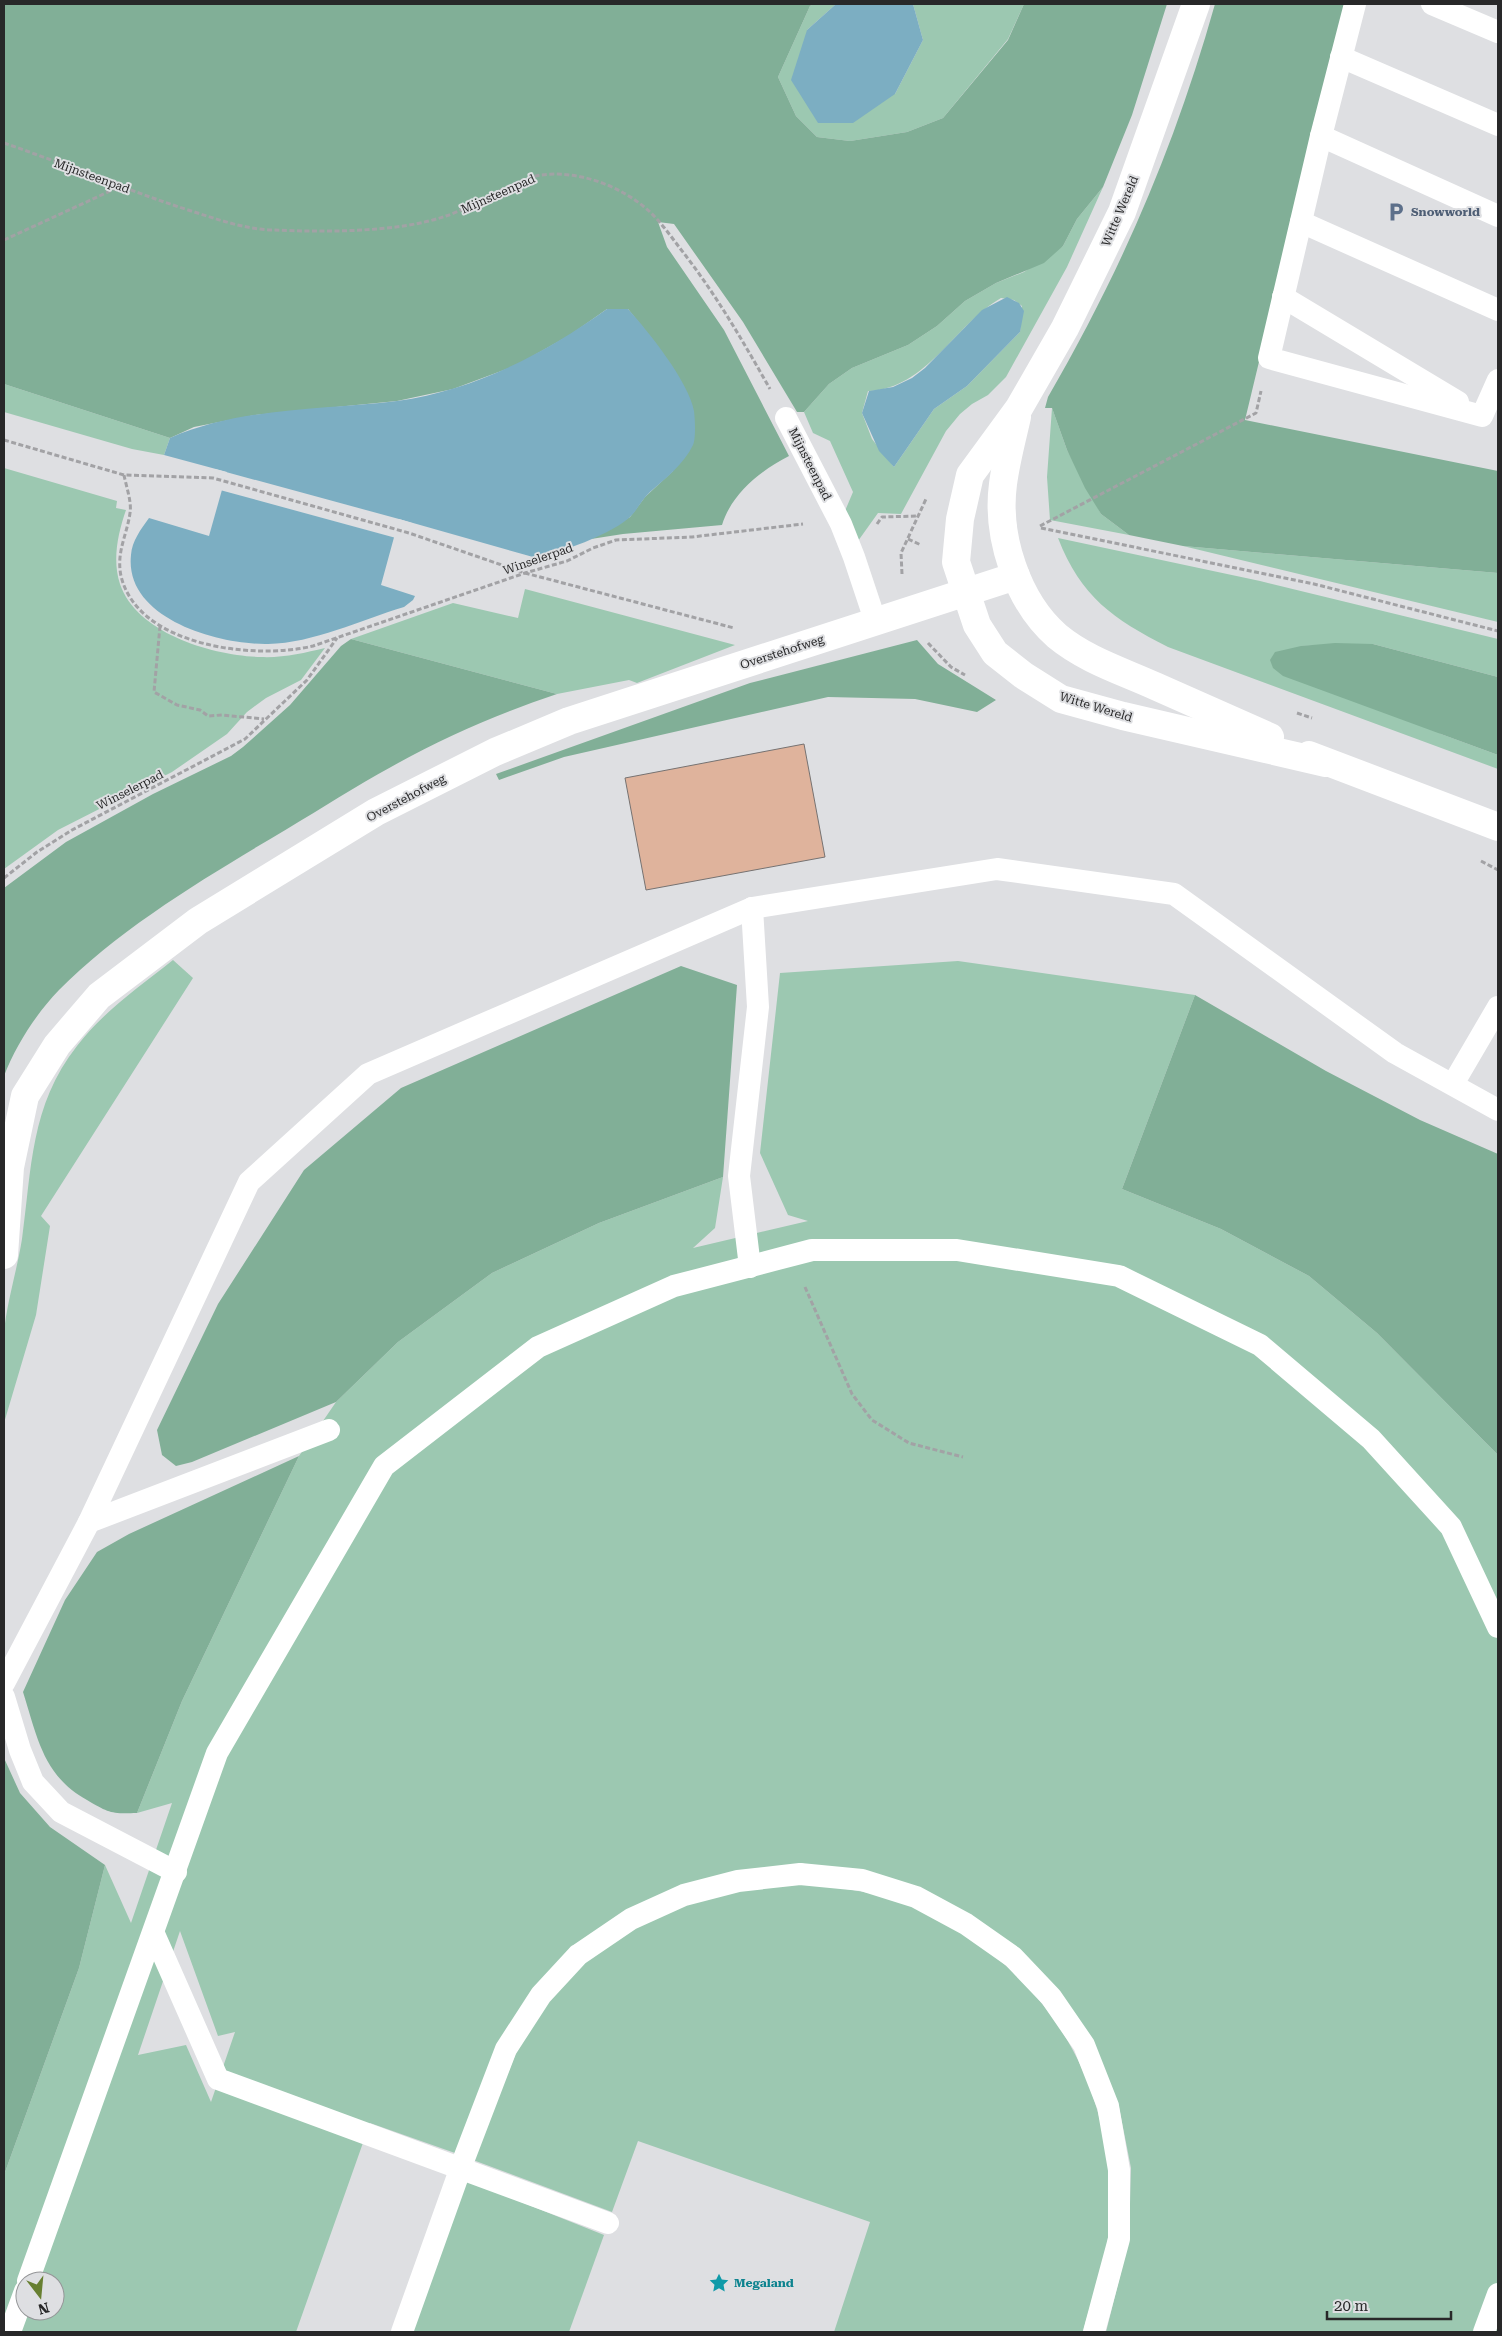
<svg xmlns="http://www.w3.org/2000/svg" width="1502" height="2336" font-family="'Roboto Serif',serif">
	<style>
		.green { fill: #9cc8b1; fill-rule: evenodd }
		.forest { fill: #81af97 }
		.water { fill: #7caec2 }
		.pier { fill: #dedfe2 }
		.building { fill: #dfb39c; stroke: #767271 }
		.lines { fill: none; stroke-linecap: round; stroke-linejoin: round }
		.path { stroke: #a2a2a5; stroke-width: 3; stroke-dasharray: 5 2.5; stroke-linecap: butt }
		.service { stroke: #fff; stroke-width: 22 }
		.minor { stroke: #fff; stroke-width: 28 }
		.labels { text-anchor: middle; dominant-baseline: central; stroke-width: 4; stroke-linejoin: round; paint-order: stroke }
		.street-label { font-size: 12px; fill: #282829; stroke: #dedfe2 }
		.service-label { font-size: 12px; font-weight: bold; fill: #4e5e75; stroke: #dedfe2; text-anchor: start }
		.culture-label { font-size: 12px; font-weight: bold; fill: #0d838f; stroke: #dedfe2; text-anchor: start }
	</style>
	<rect width="100%" height="100%" fill="#dedfe2"/>
	<g class="green">
		<path d="M813,4H836L807,30L895,94L923,40L913,4H1024L1008,39L943,118L907,132L850,141L817,137L796,116L778,77L810,6Z"/>
		<path d="M1103,187L1067,267L1006,377L988,395L972,404L960,414L946,431L901,514L878,513L858,541L845,511L853,492L830,441L813,433L804,412L829,384L852,368L908,345L937,326L965,301L996,283L1024,272L1063,246L1077,219ZM1001,298L1014,300L1022,306L1020,332L967,386L934,409L894,467L872,439L862,413L868,391C927,389 954,325 1001,298Z"/>
		<path d="M4,384L170,438L164,455L132,449L4,412Z"/>
		<path d="M1052,408L1067,450L1101,514L1129,535L1050,520L1047,477Z"/>
		<path d="M4,468L117,501L116,508L126,510C118,533 112,560 120,584C137,634 214,656 261,657C283,658 304,653 325,648L301,680L266,698L247,712L227,734L172,772L58,830L4,869Z"/>
		<path d="M1058,538L1260,581L1498,639V677L1373,644L1301,646L1441,734L1498,755V769L1168,647C1113,619 1081,597 1058,538Z"/>
		<path d="M1183,546L1498,573V622Z"/>
		<path d="M525,589L735,645L637,683L629,680L557,694L351,639L453,603L518,618Z"/>
		<path d="M173,960L193,978L41,1216L50,1226L36,1315L4,1423C4,1394 0,1362 4,1332C7,1302 17,1270 22,1239C32,1168 30,1106 77,1046C104,1011 139,987 173,960Z"/>
		<path d="M958,961L1195,995L1122,1189L1221,1229L1309,1276L1377,1333L1498,1455V2332H1106L1129,2240L1131,2168L1118,2102L1020,1950L802,1863L571,1946L455,2153L370,2123L296,2332H4V2175L79,1968L105,1865L131,1923L172,1803L137,1813L182,1701L299,1456L336,1402L398,1342L492,1273L599,1223L723,1177L715,1228L693,1248L808,1221L788,1215L760,1153L780,973ZM180,1931L218,2036L235,2032L211,2102L186,2045L138,2055ZM25,2281H55V2311H25Z"/>
		<path d="M802,1884C839,1888 878,1891 913,1907C1047,1965 1123,2090 1108,2237C1105,2265 1090,2304 1083,2332H834L870,2222L638,2141L612,2212L473,2160L516,2053L547,2003L583,1961L635,1928L687,1903L739,1890Z"/>
		<path d="M466,2180L604,2235L569,2332H411Z"/>
	</g>
	<g class="forest">
		<path d="M4,4H813L810,6L778,77L796,116L817,137L850,141L907,132L943,118L1008,40L1024,4H1167L1132,115L1103,187L1077,219L1063,246L1044,263L996,283L965,301L937,326L908,345L852,368L829,384L804,412H797L743,322L674,224L658,222L667,247L724,330L789,456C760,471 732,493 722,525L623,534L591,539L630,517L645,497L673,471L656,344L628,309H607L570,335L515,366L453,389L397,401L255,415L194,427L170,438L4,384Z"/>
		<path d="M1215,4H1345L1245,420L1498,471V573L1183,546L1129,535L1101,514L1085,488L1067,450L1052,408H1045L1048,397C1122,269 1175,146 1215,4Z"/>
		<path d="M351,639L557,694C500,713 444,737 391,767C356,786 322,808 287,829C211,874 121,927 59,990C36,1014 16,1045 4,1076V888L66,842L153,794L231,756L243,747L290,705L341,646Z"/>
		<path d="M917,640L938,664L996,700L977,712L915,699L828,697L564,757L499,780L496,774L750,683Z"/>
		<path d="M1335,643L1373,644L1498,677V755L1283,676L1273,668L1270,660L1275,652L1301,646Z"/>
		<path d="M681,966L737,985L723,1177L599,1223L492,1273L398,1342L336,1402L192,1462L176,1466L162,1455L157,1430L218,1304L304,1170L401,1088Z"/>
		<path d="M1195,995L1326,1071L1420,1120L1498,1154V1455L1377,1333L1309,1276L1221,1229L1122,1189Z"/>
		<path d="M299,1456L182,1701L137,1813C111,1814 109,1813 87,1800C43,1776 37,1736 23,1692L65,1600L97,1552L129,1534Z"/>
		<path d="M4,1758L20,1793L50,1827L105,1865L79,1968L4,2175Z"/>
	</g>
	<g class="water">
		<path d="M836,4H913L923,40L895,94L853,123H818L791,80L807,30Z"/>
		<path d="M1007,297L1019,303L1024,311L1020,332L967,386L934,409L894,467L879,451L862,413L869,391L893,387L912,378L925,368L982,310Z"/>
		<path d="M607,309H628C648,331 689,382 694,411C695,419 696,438 693,445C684,464 665,479 650,492C642,499 638,509 631,516C616,532 555,556 533,557L399,519L381,585L415,596L413,600L404,607C360,620 314,643 268,644C219,645 124,619 131,555C132,541 141,529 149,518L209,536L227,472L164,455L170,438C241,407 322,410 397,401C475,390 544,354 607,309Z"/>
	</g>
	<path class="pier" d="M215,469L399,519L412,523L411,526L400,522L396,538L220,490L224,474L214,472Z"/>
	<path class="building" d="M804,744L825,857L646,890L625,778Z"/>
	<g class="lines">
		<g class="path">
			<path d="M4,143C65,164 124,189 185,209C214,218 242,229 272,230C324,232 397,233 446,216C474,207 514,179 541,175C579,170 621,186 649,211C663,224 674,241 686,256C718,298 744,343 770,389"/>
			<path d="M4,240L121,186"/>
			<path d="M4,440L124,475L213,478L409,533L525,573L734,628"/>
			<path d="M124,475C126,486 132,502 130,513C127,535 116,552 121,576C138,647 255,660 313,646L525,573L567,561L593,548L616,540L692,537L803,524"/>
			<path d="M877,524L882,517L917,516"/>
			<path d="M1040,526L1256,413L1261,391"/>
			<path d="M1041,528L1314,584L1498,631"/>
			<path d="M908,539L921,545"/>
			<path d="M902,574L901,553L926,499"/>
			<path d="M160,626L154,692L177,705L200,710L208,716L222,715L264,719"/>
			<path d="M928,643L951,667L965,675"/>
			<path d="M1297,713L1312,718"/>
			<path d="M1481,861L1498,870"/>
			<path d="M4,878L37,852L72,830L245,739L307,680L337,638"/>
			<path d="M805,1287L852,1394L872,1420L909,1443L963,1457"/>
		</g>
		<g class="service">
			<path d="M1355,4L1321,136L1269,358L1482,416L1498,380"/>
			<path d="M1432,4L1498,32"/>
			<path d="M1341,57L1498,125"/>
			<path d="M1321,136L1498,216"/>
			<path d="M1301,222L1498,310"/>
			<path d="M1283,297L1458,402"/>
			<path d="M786,418L841,524L854,557L875,620"/>
			<path d="M1453,1084L1498,1007"/>
			<path d="M750,1267L739,1176L758,1007L752,908"/>
			<path d="M89,1522L329,1430"/>
			<path d="M4,1683L89,1522L249,1182L368,1074L752,908L997,869L1174,894L1395,1053L1498,1110"/>
			<path d="M4,1697L20,1750L33,1782L61,1812L176,1872"/>
			<path d="M154,1934L218,2079L608,2223"/>
			<path d="M28,2281L217,1753L384,1466L538,1347L674,1286L812,1250H957L1119,1276L1260,1345L1371,1439L1451,1527L1498,1627"/>
			<path d="M10,2332L25,2291"/>
			<path d="M402,2332L465,2156L506,2049L541,1995L578,1955L631,1919L684,1895L738,1881L800,1874L862,1880L916,1897L966,1924L1013,1957L1051,1997L1084,2045L1108,2106L1119,2170V2239L1094,2332"/>
			<path d="M1484,2332L1498,2294"/>
		</g>
		<g class="minor">
			<path d="M1196,4L1122,212L1065,328L1019,408L970,475L960,519L956,562L977,625L995,653L1023,675L1061,699L1123,716L1326,763"/>
			<path d="M1017,417C1012,439 1006,461 1003,484C996,536 1017,601 1057,636C1086,660 1122,671 1155,686C1194,703 1232,720 1270,737"/>
			<path d="M1309,755L1498,827"/>
			<path d="M4,1255L10,1167L25,1096L57,1045L99,996L198,921L376,812L495,752L569,721L1016,576"/>
		</g>
	</g>
	<defs>
		<symbol id="parking-bare" viewBox="-9 -9 18 18"><path d="M-3.5-5.5H1a3.5 3.5 0 0 1 0 7H-1V5.5H-3.5ZM-1-3.4V-.6H.8a1.4 1.4 0 0 0 0-2.8Z" fill="#5c6f8a" stroke="#dedfe2" stroke-width="2.5" paint-order="stroke"/></symbol>
		<symbol id="sight-bare" viewBox="-9 -9 18 18"><path d="M0-6L1.8-2.2L6-1.7L2.9 1.2L3.7 5.4L0 3.3L-3.7 5.4L-2.9 1.2L-6-1.7L-1.8-2.2Z" fill="#0f9aa8" stroke="#dedfe2" stroke-width="2.5" paint-order="stroke"/></symbol>
	</defs>
	<g fill-rule="evenodd">
		<use href="#parking-bare" x="1382" y="198" width="28" height="28"/>
		<use href="#sight-bare" x="705" y="2269" width="28" height="28"/>
	</g>
	<g class="labels">
		<g class="street-label">
			<text transform="translate(92 176) rotate(20)">Mijnsteenpad</text>
			<text transform="translate(498 194) rotate(-24)">Mijnsteenpad</text>
			<text transform="translate(1120 211) rotate(-67)">Witte Wereld</text>
			<text transform="translate(810 464) rotate(63)">Mijnsteenpad</text>
			<text transform="translate(538 559) rotate(-19)">Winselerpad</text>
			<text transform="translate(782 652) rotate(-18)">Overstehofweg</text>
			<text transform="translate(1096 707) rotate(17)">Witte Wereld</text>
			<text transform="translate(130 790) rotate(-27)">Winselerpad</text>
			<text transform="translate(406 798) rotate(-28)">Overstehofweg</text>
		</g>
		<g class="service-label">
			<text x="1411" y="212">Snowworld</text>
		</g>
		<g class="culture-label">
			<text x="734" y="2283">Megaland</text>
		</g>
	</g>
	<rect width="1502" height="2336" fill="none" stroke="#282829" stroke-width="10"/>
	<g transform="translate(40 2296) rotate(164)"><circle r="24" fill="#dedfe2" stroke="#959698"/>
	<path d="M0-4L9 19L0 12L-9 19Z" fill="#677f31"/>
	<text y="-8" font-size="14" font-weight="bold" text-anchor="middle" fill="#282829">N</text>
	</g>
	<path d="M1327 2311v8h124v-8" fill="none" stroke="#282829" stroke-width="2.5"/>
	<text x="1334" y="2311" font-size="15" fill="#282829" stroke="#dedfe2" stroke-width="4" paint-order="stroke">20 m</text>
</svg>
